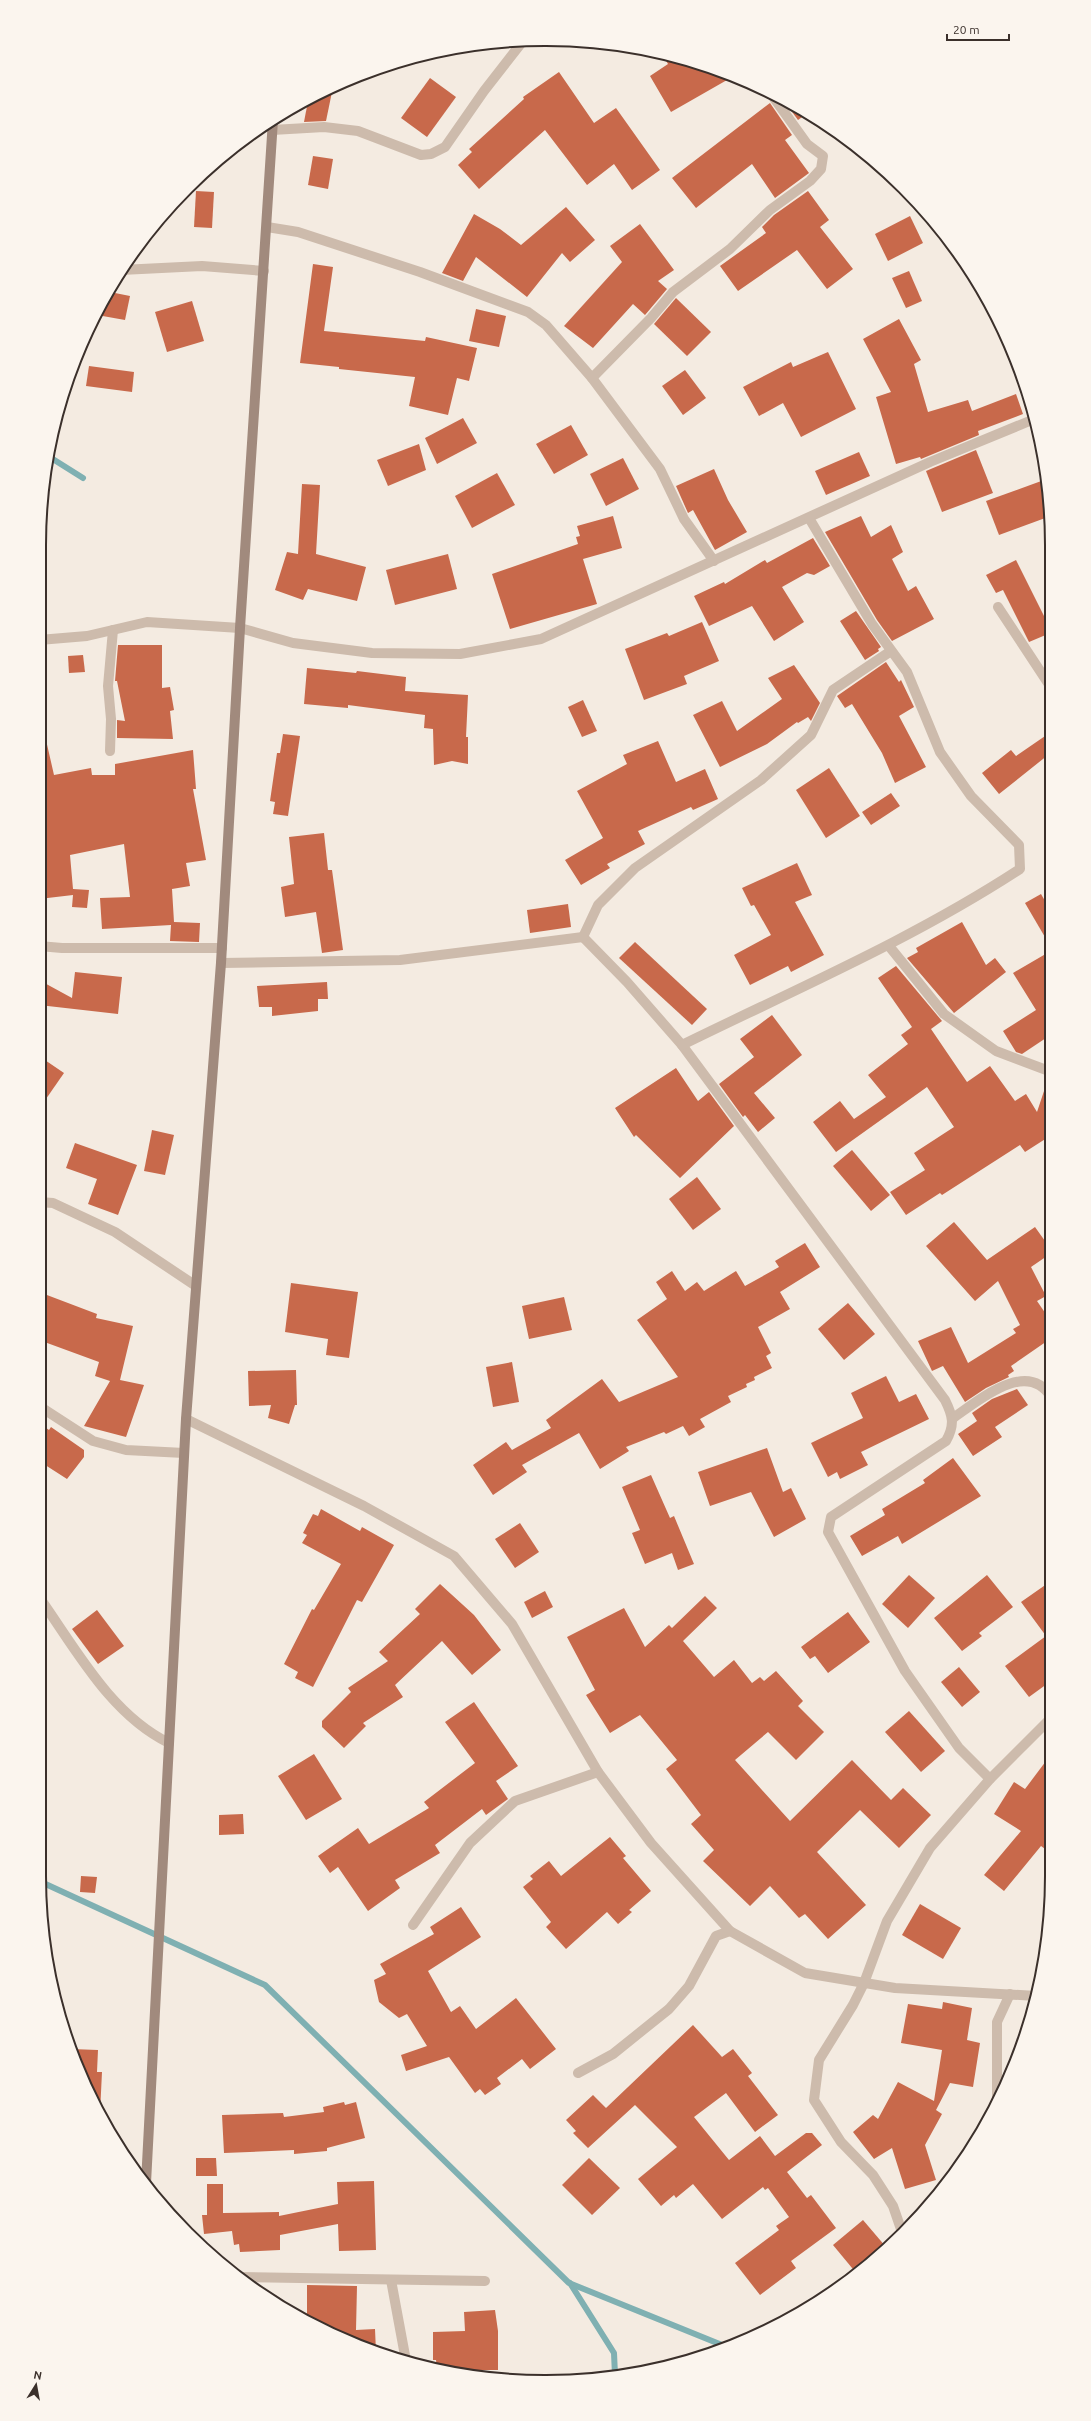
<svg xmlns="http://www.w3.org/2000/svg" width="1091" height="2421" font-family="Ubuntu,sans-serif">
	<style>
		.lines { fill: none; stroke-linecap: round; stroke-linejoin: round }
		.stream { stroke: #7fb0b2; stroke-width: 6 }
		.building { fill: #c8694b }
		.minor { stroke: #cdbbac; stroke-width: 10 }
		.secondary { stroke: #a18a7d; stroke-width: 10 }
		.rim { fill: none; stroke: #3b302b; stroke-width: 2 }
	</style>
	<rect width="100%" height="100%" fill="#f4ebe1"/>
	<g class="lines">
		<g class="stream">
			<path d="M48,456L83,478"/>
			<path d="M39,1881L265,1985L569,2283L727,2347"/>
			<path d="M570,2283L614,2353L615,2375"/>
		</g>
	</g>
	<g class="building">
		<path d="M662,54L681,60L734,76L671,112L650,76L668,64Z"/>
		<path d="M559,72L594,123L616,108L660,170L632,190L614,164L587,185L545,130L479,189L458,165L472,152L469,149L524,99L523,97Z"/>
		<path d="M430,78L456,97L427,137L401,118Z"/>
		<path d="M333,87L326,121L304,122L308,101Z"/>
		<path d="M770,103L792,135L785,140L809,173L775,198L752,164L696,208L672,178Z"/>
		<path d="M787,105L805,115L798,120Z"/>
		<path d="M313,156L333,159L328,189L308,185Z"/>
		<path d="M196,191L214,192L212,228L194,227Z"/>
		<path d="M808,191L829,220L820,227L853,269L827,289L797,250L738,291L720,266L766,233L762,227L774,215Z"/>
		<path d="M566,207L595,240L570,262L562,253L527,297L476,257L463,281L442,273L474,214L500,229L521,245Z"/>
		<path d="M910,216L923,243L888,261L875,234Z"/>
		<path d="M640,224L674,270L658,281L667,289L645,315L633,304L593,348L564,326L622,262L610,246Z"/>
		<path d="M313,264L333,267L324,331L425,341L426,337L477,348L469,381L457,378L448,415L409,406L415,377L339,369V367L300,363Z"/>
		<path d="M909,271L922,301L906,308L892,278Z"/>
		<path d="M110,292L130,296L125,320L97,315Z"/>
		<path d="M676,298L711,332L687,356L654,324Z"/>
		<path d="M192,301L204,341L167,352L155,312Z"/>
		<path d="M476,309L506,316L499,347L469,341Z"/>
		<path d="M899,319L921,360L914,364L928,412L968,400L972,411L1016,394L1023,414L978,431L979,435L921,459L920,457L896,464L876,397L891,392L863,339Z"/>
		<path d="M828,352L856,409L801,437L783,403L759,416L743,387L791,362L793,367Z"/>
		<path d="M89,366L134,372L132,392L86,386Z"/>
		<path d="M685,370L706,398L683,415L662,386Z"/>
		<path d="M463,418L477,443L437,464L425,438Z"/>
		<path d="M571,425L588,455L554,474L536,444Z"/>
		<path d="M419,444L426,470L388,486L377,460Z"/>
		<path d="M976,450L993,493L942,512L926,471Z"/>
		<path d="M859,452L870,476L826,495L815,471Z"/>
		<path d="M623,458L639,489L606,506L590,474Z"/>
		<path d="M714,469L728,500L747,532L715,550L693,510L688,513L676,486Z"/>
		<path d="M497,473L515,505L472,528L455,496Z"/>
		<path d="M1044,480L1048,489V517L999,535L986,501Z"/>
		<path d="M302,484L320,485L316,554L366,567L357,601L308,589L303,600L275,590L287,552L298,554Z"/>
		<path d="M613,516L622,548L583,559L597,604L510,629L492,574L578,544L576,537L580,536L577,526Z"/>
		<path d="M861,516L871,537L891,525L903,552L892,559L908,591L916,586L934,619L892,641L877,620L825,532Z"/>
		<path d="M813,538L830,566L814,575L807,573L782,587L804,622L774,641L752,606L709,626L694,596L724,582L725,584L765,560L767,563Z"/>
		<path d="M448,554L457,589L395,605L386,570Z"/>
		<path d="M1016,560L1048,624V634L1029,642L1003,590L996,593L986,575Z"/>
		<path d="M856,611L881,647L878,649L879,651L865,660L840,621Z"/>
		<path d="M702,622L719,661L684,676L687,684L644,700L625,649L667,633L669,636Z"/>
		<path d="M118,645H162V688L170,687L174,710L170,711L173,739L117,738V720L125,721L117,681H115Z"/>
		<path d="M83,655L85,672L69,673L68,656Z"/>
		<path d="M886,662L899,682L901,680L914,707L899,716L926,767L895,783L882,753L852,704L845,708L837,696Z"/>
		<path d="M794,665L820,703L811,721L808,717L798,723L797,722L767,744L720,767L693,715L722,701L737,731L782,699L768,678Z"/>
		<path d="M307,668L356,673L357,671L406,677L405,691L468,695L466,737H468V764L452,761L434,765L433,729L424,728L425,715L348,705V708L304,704Z"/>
		<path d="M583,700L597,731L582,737L568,707Z"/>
		<path d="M283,734L300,736L288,816L273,814L275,802L270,801L277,753H280Z"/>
		<path d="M1048,734V755L999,794L982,773L1011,750L1016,756Z"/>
		<path d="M46,740L54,775L91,768L92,775H115V764L193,750L196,789H193L206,860L186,863L190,886L172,889L174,922L200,923L199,942L170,941L171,925L102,929L100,898L130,897L124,844L70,855L73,889L89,890L87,908L72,907L73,895L39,899V741Z"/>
		<path d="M658,741L676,782L705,769L718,799L693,810L691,807L638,831L645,844L607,864L610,868L581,885L565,860L603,838L577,791L627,764L623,755Z"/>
		<path d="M829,768L860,816L826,838L796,790Z"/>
		<path d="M891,793L900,806L871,825L862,812Z"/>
		<path d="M324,833L328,870H332L343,950L322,953L316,912L285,917L281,887L294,884L289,837Z"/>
		<path d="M797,863L812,895L795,902L824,955L791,972L788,966L750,985L734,955L771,935L754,905L751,906L742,888Z"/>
		<path d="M1041,894L1049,908V944L1025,903Z"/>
		<path d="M568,904L571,927L530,933L527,910Z"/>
		<path d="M962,922L986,965L995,958L1006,972L954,1013L907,958L918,952L916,948Z"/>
		<path d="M635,942L707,1009L692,1025L619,958Z"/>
		<path d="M1049,952V1036L1022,1054L1016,1052L1003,1031L1036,1010L1013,973Z"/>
		<path d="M896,966L942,1021L931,1029L967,1082L990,1066L1015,1101L1026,1094L1037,1112L1046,1085H1050V1136L1025,1152L1020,1145L942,1195L940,1193L906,1215L890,1192L925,1170L914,1153L954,1127L927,1087L836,1152L813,1122L840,1101L854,1119L886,1097L868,1075L908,1044L901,1035L912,1027L878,978Z"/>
		<path d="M75,972L122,977L118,1014L39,1005V980L72,998Z"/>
		<path d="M327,982L328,999H318V1011L272,1016V1007H259L257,986Z"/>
		<path d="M772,1015L802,1055L754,1093L775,1118L758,1132L745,1115L743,1117L719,1084L754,1057L740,1039Z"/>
		<path d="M39,1056L64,1073L39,1109Z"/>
		<path d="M676,1068L698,1101L709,1092L734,1126L680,1178L636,1135L634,1137L615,1108Z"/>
		<path d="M152,1130L174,1135L165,1175L144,1171Z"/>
		<path d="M75,1143L137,1165L118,1215L88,1204L97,1179L66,1168Z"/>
		<path d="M852,1150L890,1195L871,1211L833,1166Z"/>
		<path d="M697,1177L721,1209L693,1230L669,1199Z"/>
		<path d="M954,1222L987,1260L1035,1227L1050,1248V1254L1031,1267L1046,1296L1037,1301L1050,1320V1339L1011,1366L1014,1371L1008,1375L1009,1377L986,1388L965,1402L943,1366L932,1371L918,1341L951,1327L968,1363L1016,1333L1013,1329L1020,1325L998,1281L975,1301L926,1246Z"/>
		<path d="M805,1243L820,1267L780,1292L790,1309L758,1327L771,1353L766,1356L772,1368L754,1377L755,1380L746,1384L747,1387L728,1396L731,1402L700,1419L705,1427L689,1436L683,1426L666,1434L664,1432L626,1447L629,1451L600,1469L579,1433L522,1465L527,1472L493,1495L473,1465L506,1442L512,1450L551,1428L546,1420L602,1379L619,1402L678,1377L637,1320L667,1299L656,1282L672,1271L685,1291L697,1282L704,1291L736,1271L745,1286L779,1267L775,1261Z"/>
		<path d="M291,1283L358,1292L349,1358L326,1355L328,1339L285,1332Z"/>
		<path d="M39,1292L97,1314L96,1318L133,1326L120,1380L144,1385L126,1437L84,1426L110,1381L95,1376L99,1362L39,1340Z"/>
		<path d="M564,1297L572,1330L529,1339L522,1306Z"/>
		<path d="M848,1303L875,1334L844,1360L818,1329Z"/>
		<path d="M512,1362L519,1402L493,1407L486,1367Z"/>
		<path d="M296,1370L297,1405H295L289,1424L268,1418L271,1405L249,1406L248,1371Z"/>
		<path d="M886,1376L899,1402L916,1394L929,1419L861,1452L868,1465L840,1479L837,1472L828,1477L811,1443L863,1418L851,1393Z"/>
		<path d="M1017,1389L1028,1405L995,1427L1002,1437L973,1456L958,1434L977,1421L972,1413L992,1399Z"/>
		<path d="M39,1423L49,1430L51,1427L84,1450V1457L67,1479L39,1461Z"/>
		<path d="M767,1448L783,1492L791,1488L806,1519L774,1537L751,1492L710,1506L698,1472Z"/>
		<path d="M953,1458L981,1496L902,1544L898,1536L862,1556L850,1536L885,1515L882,1509L925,1483L923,1480Z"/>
		<path d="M651,1475L670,1518L674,1516L694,1564L678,1570L672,1553L645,1564L632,1533L640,1530L622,1487Z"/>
		<path d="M321,1509L360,1531L362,1527L394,1545L362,1602L357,1600L313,1687L295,1678L298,1672L284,1664L312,1609L314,1610L341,1564L302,1543L307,1535L303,1533L313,1514L318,1516Z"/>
		<path d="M520,1523L539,1552L515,1568L495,1539Z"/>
		<path d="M909,1575L935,1598L908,1628L882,1604Z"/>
		<path d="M987,1575L1013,1607L979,1633L982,1636L962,1651L934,1618Z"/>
		<path d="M1051,1581V1681L1029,1697L1005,1666L1046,1636L1021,1602Z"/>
		<path d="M440,1584L474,1615L501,1650L472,1675L442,1641L395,1685L403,1697L363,1723L366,1726L344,1748L322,1727V1721L351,1692L348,1688L388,1661L379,1652L420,1614L415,1609Z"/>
		<path d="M545,1591L553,1607L532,1618L524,1602Z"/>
		<path d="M705,1596L717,1608L683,1641L714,1677L734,1660L752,1683L760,1677L764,1681L776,1671L803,1701L798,1706L824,1732L796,1760L768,1732L735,1760L790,1821L852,1760L891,1800L903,1788L931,1815L899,1848L860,1810L817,1852L866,1905L828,1939L805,1914L799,1918L770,1886L750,1906L703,1861L714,1850L691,1824L701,1815L666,1769L677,1760L640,1715L610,1733L586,1695L595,1690L567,1637L624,1608L645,1647L669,1625L672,1628Z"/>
		<path d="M97,1610L124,1646L98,1664L72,1629Z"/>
		<path d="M848,1612L870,1642L828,1673L815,1656L810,1659L801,1647Z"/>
		<path d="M959,1667L980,1692L962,1707L941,1682Z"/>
		<path d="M474,1702L518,1766L496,1781L508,1799L486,1815L482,1809L435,1845L440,1853L395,1880L400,1888L368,1911L338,1867L330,1873L318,1856L358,1828L369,1844L429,1808L424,1802L475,1763L445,1722Z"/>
		<path d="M909,1711L945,1751L921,1772L885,1732Z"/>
		<path d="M1052,1753V1854L1041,1846L1004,1891L984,1875L1021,1831L994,1814L1014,1782L1025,1789Z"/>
		<path d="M314,1754L342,1799L306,1820L278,1776Z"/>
		<path d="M243,1814L244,1834L219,1835V1815Z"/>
		<path d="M610,1837L626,1856L623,1858L651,1891L629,1910L632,1912L618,1924L607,1912L566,1949L546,1927L551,1922L523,1887L533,1879L530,1876L549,1861L561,1876Z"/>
		<path d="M81,1876L97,1877L95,1893L80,1892Z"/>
		<path d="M920,1904L961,1928L943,1959L902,1935Z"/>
		<path d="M461,1907L481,1937L428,1971L451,2012L460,2006L476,2029L516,1998L556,2049L530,2069L522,2059L497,2078L501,2084L485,2095L480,2089L475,2093L449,2057L406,2071L401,2055L427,2046L407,2014L399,2018L379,2002L374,1980L386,1974L380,1964L434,1934L430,1927Z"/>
		<path d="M943,2002L972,2008L967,2040L980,2043L973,2087L950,2083L936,2110L942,2114L925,2145L936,2180L905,2189L892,2148L874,2159L853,2132L873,2115L878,2119L898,2082L934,2101L942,2050L901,2043L908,2004L942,2009Z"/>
		<path d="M693,2025L722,2057L733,2049L752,2073L748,2076L778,2115L755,2132L726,2093L694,2117L729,2160L760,2136L775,2156L806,2133H812L822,2145L787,2172L807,2198L811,2195L836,2228L791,2261L796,2268L760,2295L735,2263L779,2230L776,2226L789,2217L768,2188L765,2190L763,2187L722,2219L693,2184L676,2198L674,2195L661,2206L638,2179L677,2147L635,2105L588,2148L573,2133L576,2131L566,2120L593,2095L606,2108Z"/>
		<path d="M71,2049L98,2050L97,2072H102L100,2113Z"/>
		<path d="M344,2102L345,2105L356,2102L365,2138L327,2148V2151L294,2154V2150L224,2153L222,2115L283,2113L284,2117L324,2112L323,2107Z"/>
		<path d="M196,2158H216L217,2176H196Z"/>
		<path d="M589,2158L620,2188L592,2215L562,2185Z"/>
		<path d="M374,2181L376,2250L339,2251L338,2224L280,2235V2250L240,2252L239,2244L234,2245L232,2231L204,2234L202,2215H207V2184H223V2213L279,2212V2216L338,2204L337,2182Z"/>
		<path d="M863,2220L886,2247L857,2274L833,2245Z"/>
		<path d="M307,2285L357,2286L356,2330L375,2329L376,2352L307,2321Z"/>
		<path d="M495,2310L498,2331V2370H437L436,2360H433V2332L465,2331L464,2312Z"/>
	</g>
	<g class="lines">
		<g class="minor">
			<path d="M272,130L324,127L358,131L421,155L431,154L445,147L484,91L523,41"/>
			<path d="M267,227L298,232L420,272L528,312L546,325L592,378L660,469L684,519L714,561"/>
			<path d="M121,270L202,266L264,271"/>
			<path d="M592,378L651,318L673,292L730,249L770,210L810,181L821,169L823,156L807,144L774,98"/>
			<path d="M998,607L1048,683"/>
			<path d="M39,640L87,636L147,622L240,628L293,643L372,653L460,654L541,639L930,462L1032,420"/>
			<path d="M110,751L111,719L108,686L113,630"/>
			<path d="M583,937L627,982L682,1045L945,1400C953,1416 955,1425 946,1441L831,1517L828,1532L905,1671L959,1748L990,1779"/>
			<path d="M583,937L598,905L635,868L761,780L811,735L833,690L891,651"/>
			<path d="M39,946L62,948H222"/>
			<path d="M889,946L944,1014L996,1051L1049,1071"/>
			<path d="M221,963L400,960L583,937"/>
			<path d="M682,1045C796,989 913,939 1020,869L1019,845L971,796L940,752L907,672L872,624L809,518"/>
			<path d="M39,1202L53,1203L115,1232L196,1286"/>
			<path d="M39,1406L93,1441L126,1450L184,1453"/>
			<path d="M953,1418C978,1401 1027,1358 1051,1397"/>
			<path d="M186,1419L364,1506L454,1556L512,1624L598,1772L651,1843L730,1931L805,1973L895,1988L1036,1996"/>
			<path d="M39,1597C76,1649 110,1714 169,1743"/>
			<path d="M413,1925L470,1843L515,1801L598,1772"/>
			<path d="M578,2073L613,2054L669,2009L689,1986L716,1936L730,1931"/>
			<path d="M997,2102V2022L1010,1994"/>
			<path d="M902,2232L893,2206L873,2175L841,2142L814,2100L819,2060L853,2005L864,1983L887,1921L930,1848L990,1779L1052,1717"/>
			<path d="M237,2277L485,2281"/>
			<path d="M391,2280L406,2361"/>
		</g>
		<path class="secondary" d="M146,2183L186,1419L221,963L240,628L273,120"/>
	</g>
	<path d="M0 0H1091V2421H0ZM545 46H546A499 499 0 0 1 1045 545V1876A499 499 0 0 1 546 2375H545A499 499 0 0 1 46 1876V545A499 499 0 0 1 545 46Z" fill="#fbf5ee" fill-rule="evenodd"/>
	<path class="rim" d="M545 46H546A499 499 0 0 1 1045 545V1876A499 499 0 0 1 546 2375H545A499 499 0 0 1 46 1876V545A499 499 0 0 1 545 46Z"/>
	<g transform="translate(36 2385) rotate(11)" stroke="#fbf5ee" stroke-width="3" paint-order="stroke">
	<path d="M0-3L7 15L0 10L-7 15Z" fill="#3b302b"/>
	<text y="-6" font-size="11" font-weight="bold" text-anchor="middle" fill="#3b302b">N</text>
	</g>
	<path d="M947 34v6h62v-6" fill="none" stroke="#3b302b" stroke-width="2"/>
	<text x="953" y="34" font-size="12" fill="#3b302b" stroke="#fbf5ee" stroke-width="3" paint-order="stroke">20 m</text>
</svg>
